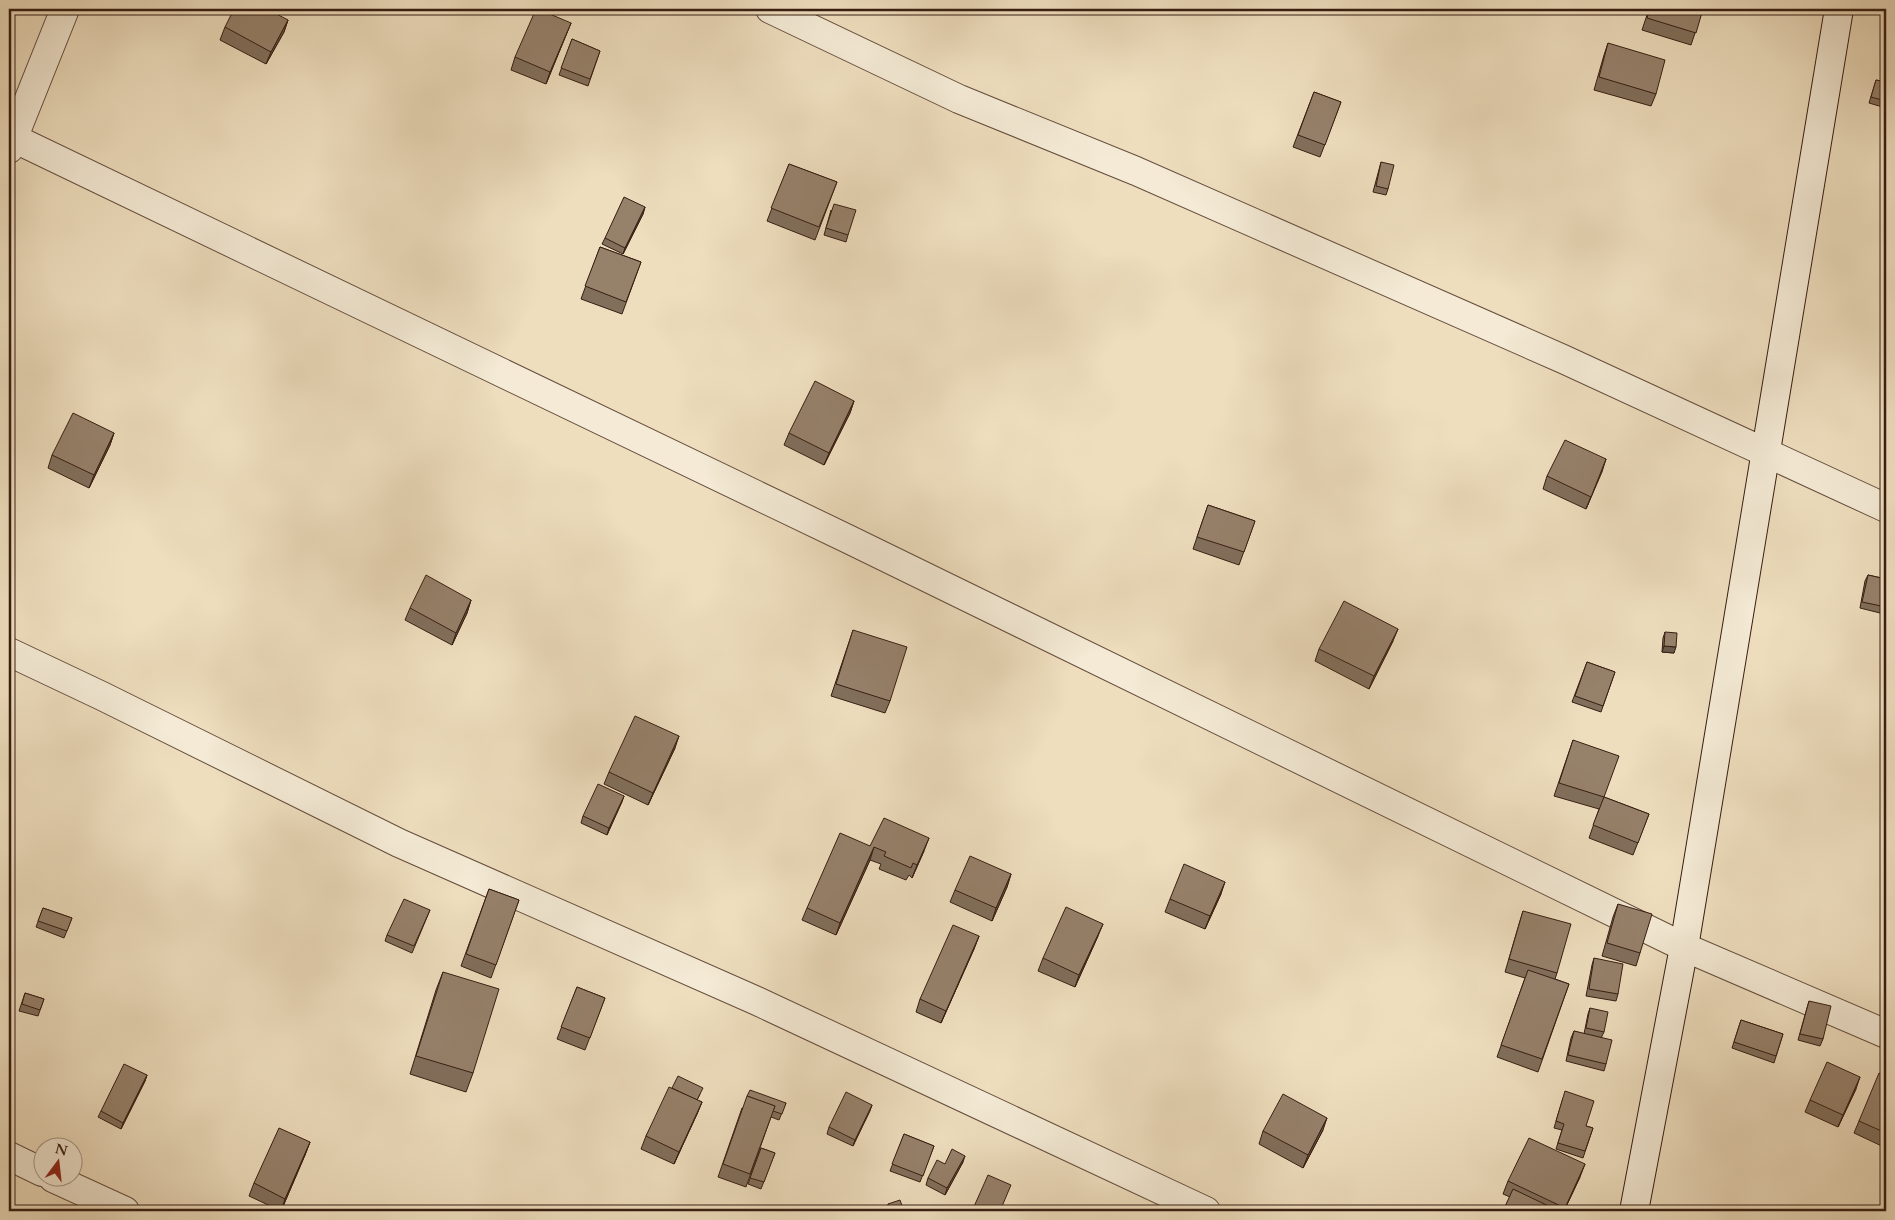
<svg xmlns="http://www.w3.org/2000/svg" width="1895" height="1220" font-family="Cardo,serif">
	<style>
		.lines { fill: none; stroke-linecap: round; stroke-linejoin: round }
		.street-casing { stroke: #654d3d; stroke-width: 30 }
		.secondary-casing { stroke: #371d12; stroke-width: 30 }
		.street { stroke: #f4ead5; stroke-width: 28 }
		.secondary { stroke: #f4ead5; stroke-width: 28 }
		.wall { fill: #816f5c; stroke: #371d12 }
		.shaded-wall { fill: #695a4b; stroke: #371d12 }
		.building { fill: #96816b; stroke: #371d12 }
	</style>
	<rect width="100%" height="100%" fill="#eedebe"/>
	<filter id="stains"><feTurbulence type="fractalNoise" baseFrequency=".004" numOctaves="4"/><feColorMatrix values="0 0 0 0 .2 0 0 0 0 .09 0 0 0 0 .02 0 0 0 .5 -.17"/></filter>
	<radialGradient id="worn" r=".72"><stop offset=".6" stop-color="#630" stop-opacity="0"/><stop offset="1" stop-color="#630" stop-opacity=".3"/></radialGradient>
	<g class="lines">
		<defs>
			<g id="street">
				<path d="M770,9L959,99L1136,171L1563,359L1886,508"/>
				<path d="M9,136L848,539L1684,947L1886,1034"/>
				<path d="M9,149L65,9"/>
				<path d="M9,652L102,696L399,843L757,1001L1206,1211"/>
				<path d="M9,1156L42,1172"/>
				<path d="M53,1178L125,1211"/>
			</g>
			<path id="secondary" d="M1634,1211L1684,947L1839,9"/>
		</defs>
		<use href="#street" class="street-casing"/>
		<use href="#secondary" class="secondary-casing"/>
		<use href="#street" class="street"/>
		<use href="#secondary" class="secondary"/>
	</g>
	<g class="wall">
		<path d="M1649,9H1703L1691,45L1642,30Z"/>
		<path d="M288,20L284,32L266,64L220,40L225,27Z"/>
		<path d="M571,23L546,84L511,70L515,57Z"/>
		<path d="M572,39L600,51L588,86L559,75Z"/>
		<path d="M1608,43L1656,94L1651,106L1594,90L1604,55Z"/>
		<path d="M1876,80L1886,82V108L1869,103Z"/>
		<path d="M1314,92L1341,102L1320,157L1293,147Z"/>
		<path d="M1381,162L1388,189L1386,195L1373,192Z"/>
		<path d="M789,164L837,182L815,240L767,221Z"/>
		<path d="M645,207L643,214L623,254L602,244L605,238Z"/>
		<path d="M831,210L848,235L846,242L824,235Z"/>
		<path d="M600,247L641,262L622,314L581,299Z"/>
		<path d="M854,401L850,413L824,465L784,445L789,433Z"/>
		<path d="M114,433L110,445L89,488L48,468L52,455Z"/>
		<path d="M1606,459L1586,509L1543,489L1547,476Z"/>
		<path d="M1208,505L1255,521L1239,565L1193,549Z"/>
		<path d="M1868,575L1886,579V608L1884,614L1860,608L1865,581Z"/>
		<path d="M471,600L467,613L452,645L405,620L410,608Z"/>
		<path d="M853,630L890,701L885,713L831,696Z"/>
		<path d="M1665,632L1674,653L1662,652L1663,638Z"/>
		<path d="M1393,641L1369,689L1315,661L1319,649Z"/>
		<path d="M1587,662L1615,672L1601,712L1572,702Z"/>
		<path d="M1573,740L1604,797L1649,814L1633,855L1589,838L1599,809L1554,796Z"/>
		<path d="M675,748L648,805L604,784L609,772Z"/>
		<path d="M624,796L607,835L581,823L583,816Z"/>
		<path d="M870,846L924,851L912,878L909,875L906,880L879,869L881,864L870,860L836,935L802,920L807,908Z"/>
		<path d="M1011,874L1007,887L992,921L950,902L955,890Z"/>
		<path d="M489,889L519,900L491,978L461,966Z"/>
		<path d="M1221,894L1205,929L1165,912L1170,899Z"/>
		<path d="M1618,904L1640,953L1636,966L1602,956L1613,917Z"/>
		<path d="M43,908L72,918L64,938L36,927Z"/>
		<path d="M430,910L412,953L385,941L387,935Z"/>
		<path d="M1523,911L1557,973L1555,979L1569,984L1538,1072L1497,1057L1525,978L1505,972L1519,924Z"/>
		<path d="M979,936L974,949L941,1023L916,1012L920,999Z"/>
		<path d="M1098,936L1075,987L1038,971L1043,958Z"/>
		<path d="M1594,958L1618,994L1616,1001L1586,996L1592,965Z"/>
		<path d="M443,972L473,1073L466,1092L410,1074L436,990Z"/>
		<path d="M577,987L605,998L585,1050L557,1039Z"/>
		<path d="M25,993L44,999L38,1016L19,1011Z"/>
		<path d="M1809,1001L1823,1039L1820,1046L1798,1040Z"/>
		<path d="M1590,1008L1604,1032L1601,1038L1606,1064L1604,1071L1566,1061L1571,1038L1574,1031L1584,1034L1588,1014Z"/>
		<path d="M1741,1020L1783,1034L1774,1063L1732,1048Z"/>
		<path d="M147,1075L145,1081L121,1129L98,1117L101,1111Z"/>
		<path d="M1886,1076V1148L1854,1133L1859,1121Z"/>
		<path d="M672,1088L700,1094L697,1100L702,1102L697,1114L674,1164L641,1149L646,1136Z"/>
		<path d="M1856,1089L1838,1127L1805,1112L1810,1100Z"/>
		<path d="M1563,1098L1586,1126L1593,1128L1583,1158L1556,1149L1562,1130L1554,1128Z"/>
		<path d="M786,1103L779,1120L771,1117L746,1187L718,1177L742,1108Z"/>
		<path d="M872,1105L853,1146L827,1134L829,1127Z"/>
		<path d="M1323,1130L1303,1168L1259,1144L1263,1131Z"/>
		<path d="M904,1134L934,1146L920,1182L890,1171Z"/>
		<path d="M310,1142L305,1155L281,1211L249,1196L254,1183Z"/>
		<path d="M761,1148L775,1153L761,1189L748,1184Z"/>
		<path d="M963,1162L945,1195L926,1185L928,1178L945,1164Z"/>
		<path d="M1580,1177L1564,1211H1503L1510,1197L1503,1194L1508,1181Z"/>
		<path d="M888,1204L904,1211H886Z"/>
	</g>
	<g class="shaded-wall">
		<path d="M288,20L284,32L266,64L271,52Z"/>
		<path d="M571,23L566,35L546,84L550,72Z"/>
		<path d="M645,207L643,214L623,254L625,248Z"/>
		<path d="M854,401L850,413L824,465L829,453Z"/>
		<path d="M114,433L110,445L89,488L94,475Z"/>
		<path d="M1606,459L1602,472L1586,509L1591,497Z"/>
		<path d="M471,600L467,613L452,645L456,633Z"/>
		<path d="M1398,629L1393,641L1369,689L1374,676Z"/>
		<path d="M1664,646L1676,647L1674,653L1662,652Z"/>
		<path d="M679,736L675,748L648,805L653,793Z"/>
		<path d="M624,796L622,802L607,835L609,828Z"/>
		<path d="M929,838L924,851L912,878L917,865Z"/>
		<path d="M874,847L870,860L836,935L840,923Z"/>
		<path d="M1011,874L1007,887L992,921L996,908Z"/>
		<path d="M1225,882L1221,894L1205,929L1210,916Z"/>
		<path d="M1103,924L1098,936L1075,987L1079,975Z"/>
		<path d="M979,936L974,949L941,1023L946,1011Z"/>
		<path d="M147,1075L145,1081L121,1129L123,1123Z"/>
		<path d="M1860,1077L1856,1089L1838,1127L1843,1115Z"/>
		<path d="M702,1102L697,1114L674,1164L679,1152Z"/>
		<path d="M872,1105L870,1111L853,1146L855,1140Z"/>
		<path d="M1327,1118L1323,1130L1303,1168L1308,1155Z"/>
		<path d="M310,1142L305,1155L281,1211L285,1199Z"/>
		<path d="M965,1156L963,1162L945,1195L947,1188Z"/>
		<path d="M1585,1164L1580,1177L1564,1211H1563Z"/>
	</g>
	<g class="building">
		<path d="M234,9H267L288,20L271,52L225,27Z"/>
		<path d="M536,9H538L571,23L550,72L515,57Z"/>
		<path d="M1650,9H1703L1696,33L1647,18Z"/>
		<path d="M572,39L600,51L590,79L561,68Z"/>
		<path d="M1608,43L1665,60L1656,94L1599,77Z"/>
		<path d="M1876,80L1886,82V101L1871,97Z"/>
		<path d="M1314,92L1341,102L1325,145L1298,135Z"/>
		<path d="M1381,162L1394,165L1388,189L1376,186Z"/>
		<path d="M789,164L837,182L819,227L771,208Z"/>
		<path d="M624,197L645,207L625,248L605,238Z"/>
		<path d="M834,204L856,210L848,235L826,228Z"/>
		<path d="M600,247L641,262L626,302L585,286Z"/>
		<path d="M815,381L854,401L829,453L789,433Z"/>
		<path d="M73,413L114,433L94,475L52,455Z"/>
		<path d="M1565,440L1606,459L1591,497L1547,476Z"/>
		<path d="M1208,505L1255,521L1244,552L1197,537Z"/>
		<path d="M426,575L471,600L456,633L410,608Z"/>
		<path d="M1868,575L1886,579V607L1862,602Z"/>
		<path d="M1344,601L1398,629L1374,676L1319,649Z"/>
		<path d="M853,630L907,647L890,701L836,684Z"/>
		<path d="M1665,632L1677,633L1676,647L1664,646Z"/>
		<path d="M1587,662L1615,672L1603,706L1575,696Z"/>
		<path d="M635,716L679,736L653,793L609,772Z"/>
		<path d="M1573,740L1619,756L1604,797L1559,783Z"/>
		<path d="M598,784L624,796L609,828L583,816Z"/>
		<path d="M1604,797L1649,814L1638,843L1593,825Z"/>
		<path d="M884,818L929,838L917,865L913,863L911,868L884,856L886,852L874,847L840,923L807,908L840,833L870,846Z"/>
		<path d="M970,856L1011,874L996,908L955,890Z"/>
		<path d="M1184,864L1225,882L1210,916L1170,899Z"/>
		<path d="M489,889L519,900L496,965L466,954Z"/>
		<path d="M404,899L430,910L414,946L387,935Z"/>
		<path d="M1618,904L1652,914L1640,953L1607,943Z"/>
		<path d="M1066,907L1103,924L1079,975L1043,958Z"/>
		<path d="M43,908L72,918L67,931L38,921Z"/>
		<path d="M1523,911L1571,924L1557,973L1509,959Z"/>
		<path d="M953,925L979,936L946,1011L920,999Z"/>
		<path d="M1594,958L1623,964L1618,994L1589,989Z"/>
		<path d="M1528,970L1569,984L1542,1059L1501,1045Z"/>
		<path d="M443,972L499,989L473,1073L416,1056Z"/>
		<path d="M577,987L605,998L590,1038L561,1027Z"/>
		<path d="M25,993L44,999L40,1010L22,1004Z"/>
		<path d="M1809,1001L1831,1006L1823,1039L1800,1034Z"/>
		<path d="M1590,1008L1608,1012L1604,1032L1586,1028Z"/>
		<path d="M1741,1020L1783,1034L1776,1056L1734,1042Z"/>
		<path d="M1574,1031L1612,1040L1606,1064L1568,1055Z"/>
		<path d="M1827,1062L1860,1077L1843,1115L1810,1100Z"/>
		<path d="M124,1064L147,1075L123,1123L101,1111Z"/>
		<path d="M1879,1073L1886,1076V1133L1859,1121Z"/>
		<path d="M678,1076L703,1088L697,1100L672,1088Z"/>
		<path d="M669,1087L702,1102L679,1152L646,1136Z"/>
		<path d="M750,1090L786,1103L782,1114L773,1111L775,1106L747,1096Z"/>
		<path d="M1565,1091L1594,1101L1586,1126L1593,1128L1585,1151L1558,1143L1564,1124L1556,1121Z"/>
		<path d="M846,1092L872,1105L855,1140L829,1127Z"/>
		<path d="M1283,1094L1327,1118L1308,1155L1263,1131Z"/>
		<path d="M747,1096L775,1106L750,1174L723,1164Z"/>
		<path d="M279,1128L310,1142L285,1199L254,1183Z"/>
		<path d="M904,1134L934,1146L923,1176L892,1164Z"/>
		<path d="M1529,1138L1585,1164L1565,1208L1508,1181Z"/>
		<path d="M761,1148L775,1153L764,1182L750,1178Z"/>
		<path d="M952,1149L965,1156L947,1188L928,1178L937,1160L945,1164Z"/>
		<path d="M988,1175L1011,1185L1000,1211H972Z"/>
		<path d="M1513,1189L1559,1211H1503Z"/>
		<path d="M900,1200L904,1211H891L888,1204Z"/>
	</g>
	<rect width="1895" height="1220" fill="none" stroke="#eedebe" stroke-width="30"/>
	<rect x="10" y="10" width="1875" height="1200" fill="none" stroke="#371d12" stroke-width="2.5"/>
	<rect x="15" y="15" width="1865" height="1190" fill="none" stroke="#371d12"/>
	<g transform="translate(58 1162) rotate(15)"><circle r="24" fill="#f4ead5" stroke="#a89887"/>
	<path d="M0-4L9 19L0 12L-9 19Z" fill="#8f2418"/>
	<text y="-8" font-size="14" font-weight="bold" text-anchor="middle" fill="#371d12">N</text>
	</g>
	<rect width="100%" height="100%" filter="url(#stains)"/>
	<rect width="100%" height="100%" fill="url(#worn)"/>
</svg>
